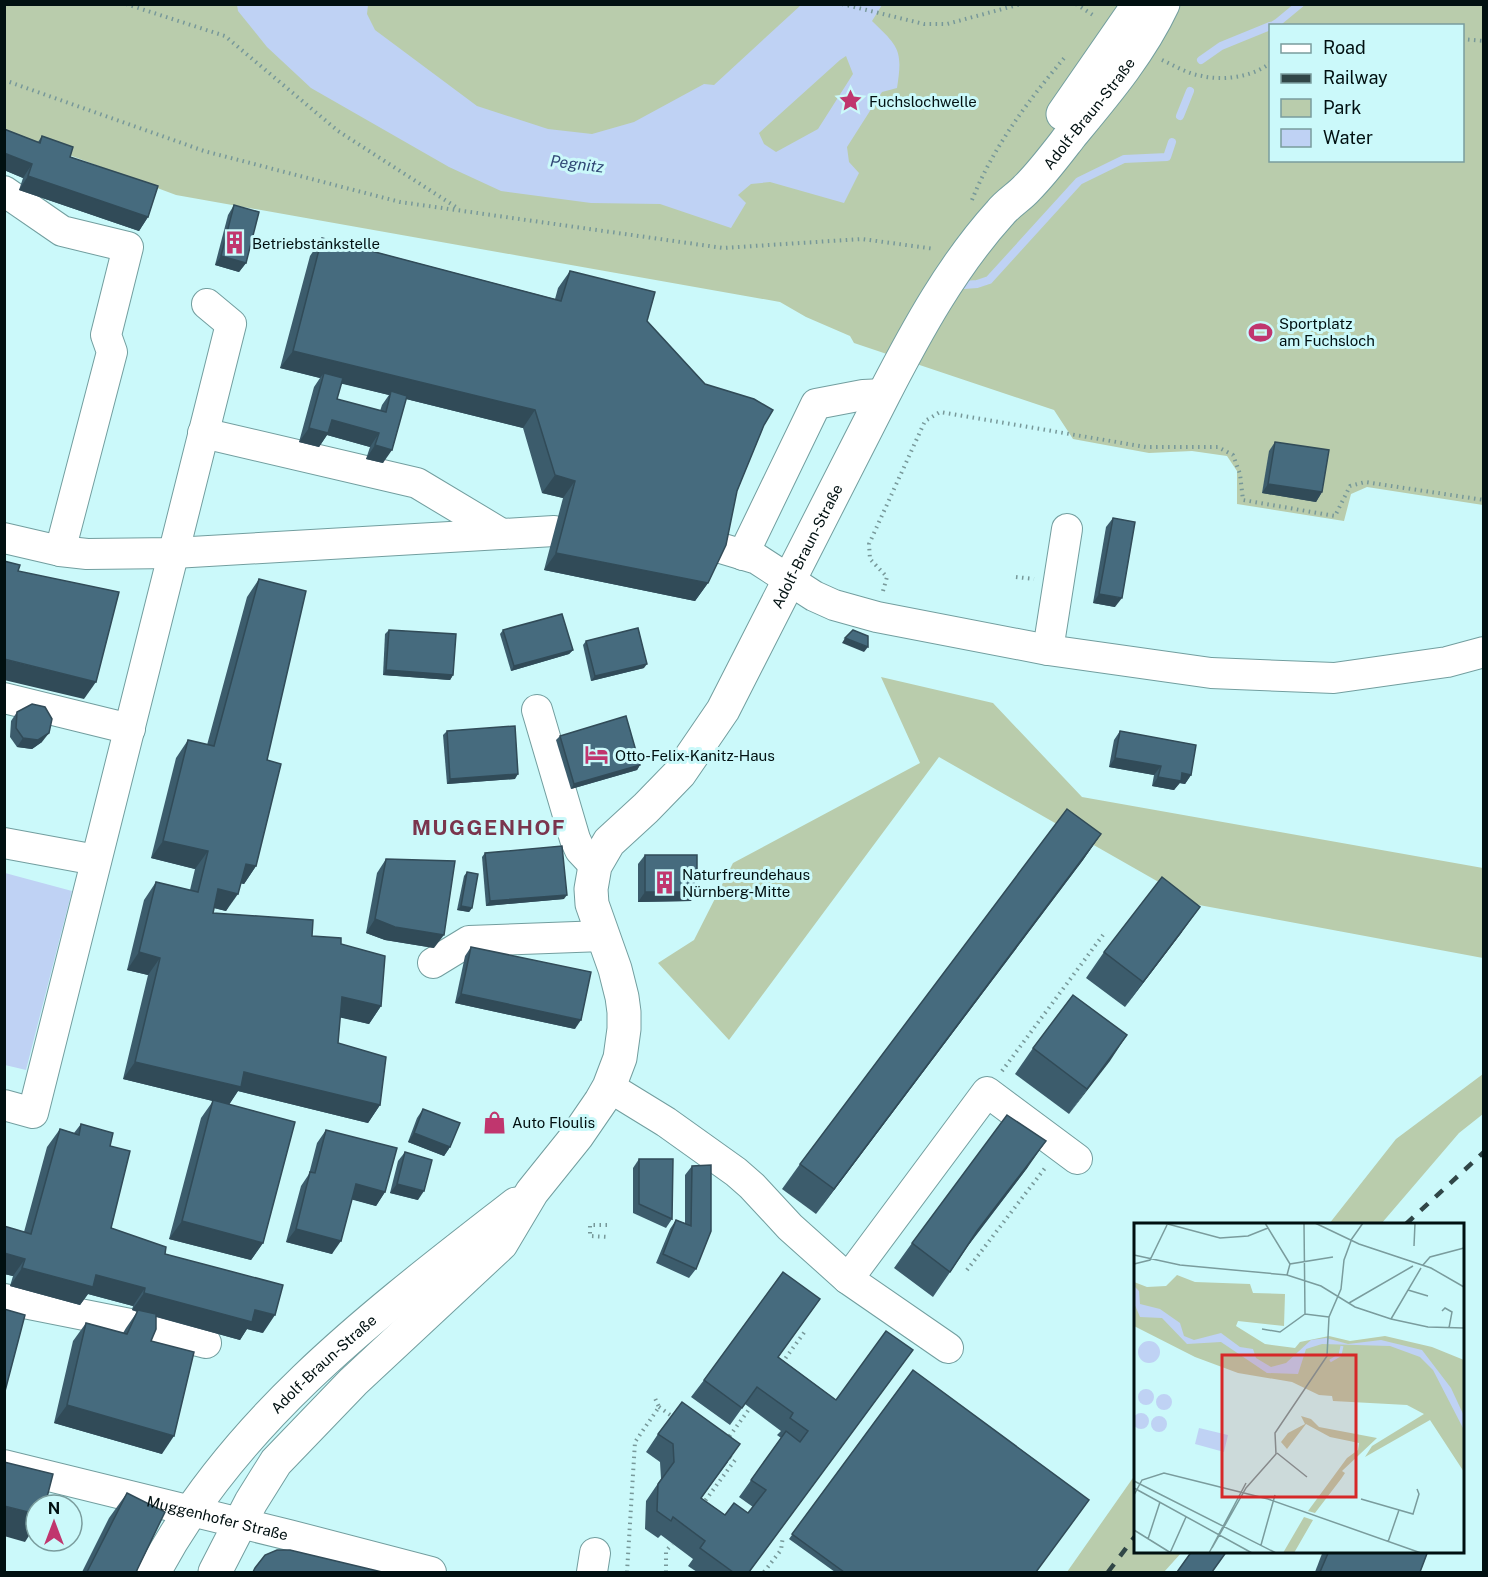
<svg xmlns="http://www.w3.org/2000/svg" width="1488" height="1577" font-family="'Public Sans',sans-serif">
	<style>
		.green { fill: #b9ccac; fill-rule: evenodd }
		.water { fill: #bfd2f4; fill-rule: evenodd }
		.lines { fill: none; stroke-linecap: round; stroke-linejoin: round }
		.stream { stroke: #bfd2f4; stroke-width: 8 }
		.minor-casing { stroke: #729e9f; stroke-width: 32 }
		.major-casing { stroke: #729e9f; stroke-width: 35 }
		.path { stroke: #779899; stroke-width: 4; stroke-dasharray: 1.5 4.5; stroke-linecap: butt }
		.minor { stroke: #fff; stroke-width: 30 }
		.major { stroke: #fff; stroke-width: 33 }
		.rail { stroke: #304647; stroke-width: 4.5; stroke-dasharray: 10 10; stroke-linecap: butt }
		.wall { fill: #3c5c6c; fill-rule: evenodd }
		.shaded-wall { fill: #314b58 }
		.building { fill: #466b7e; stroke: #314b58; stroke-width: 1.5 }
		.labels { text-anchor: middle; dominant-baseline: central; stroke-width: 6; stroke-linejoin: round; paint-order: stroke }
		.poi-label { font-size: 15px; fill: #011011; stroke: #cbf9fa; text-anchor: start }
		.street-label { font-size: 15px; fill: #011011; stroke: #cbf9fa }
		.water-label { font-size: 16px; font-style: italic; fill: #304775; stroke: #cbf9fa }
		.district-label { font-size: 21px; font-weight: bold; letter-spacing: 1.5px; fill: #7a354d; stroke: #cbf9fa }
		.inset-river { fill: none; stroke: #bfd2f4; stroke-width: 3 }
		.inset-road { fill: none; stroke: #7a9c9d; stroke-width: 1.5 }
		.view { fill: #d62828; fill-opacity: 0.15; stroke: #d62828; stroke-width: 3 }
		.inset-edge { fill: none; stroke: #011011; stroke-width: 3 }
	</style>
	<rect width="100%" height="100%" fill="#cbf9fa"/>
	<g class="green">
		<path d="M4,5H1483V505L1367,487L1351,494L1344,521L1237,504V471L1227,456L1192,451L1149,453L1073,439L1054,410L854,343L850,336L806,317L780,302L176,195L5,131ZM1270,26H1462V160H1270Z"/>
		<path d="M881,677L993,703L1082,797L1483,868V958L1199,905L939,757L729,1040L658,963L694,940L733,863L920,763Z"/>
		<path d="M1483,1074V1114L1459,1133L1381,1224H1329L1396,1139Z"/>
		<path d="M1135,1475L1136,1552H1182L1164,1572H1067Z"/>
	</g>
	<g class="water">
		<path d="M237,5H368L367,14L375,30L477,106L548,129L592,134L634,122L704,84L714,85L801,5H882L872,21C899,47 903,50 897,88L882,92L847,147L849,162L859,173L844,203L770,182L751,184L738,195L746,203L731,228L660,204L591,203L501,191L449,167L311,88L267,47L238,11ZM846,56L853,74L818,129L776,152L764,144L759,133L840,60Z"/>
		<path d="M5,873L72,891L26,1070L5,1065Z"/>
	</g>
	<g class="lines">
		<g class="stream">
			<path d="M1272,26L1277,23L1300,4"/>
			<path d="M1201,60L1221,46L1270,26"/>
			<path d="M1180,116L1190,91"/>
			<path d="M964,285L977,284L989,280L1079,181L1124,159L1167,157L1172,142"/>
		</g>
		<defs>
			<g id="minor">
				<path d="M4,191L62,231L128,247L106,335L112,352L60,551"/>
				<path d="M203,433L417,483L502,534"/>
				<path d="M4,538L60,551L87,554L174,553L554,531"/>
				<path d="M717,547L757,559L814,596L834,605L877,617L1048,650L1211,673L1334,678L1447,662L1484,652"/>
				<path d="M743,555L816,404L863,395L884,394"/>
				<path d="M1048,650L1067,529"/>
				<path d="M4,698L130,729"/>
				<path d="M537,710L575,839L580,850L595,866"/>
				<path d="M4,843L96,860"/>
				<path d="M433,963L469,941L603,936"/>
				<path d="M609,1087L666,1122L736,1172L752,1186L790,1227L848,1279L948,1348"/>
				<path d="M4,1105L33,1113L231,324L207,304"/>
				<path d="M848,1279L987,1092L1077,1159"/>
				<path d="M4,1299L135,1325L206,1343"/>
				<path id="s1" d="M4,1465L289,1535L431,1572"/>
				<path d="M592,1572L595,1553"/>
			</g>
			<g id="major">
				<path d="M1063,114L1139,4"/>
				<path id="s2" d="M154,1572C236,1417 380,1310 516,1204"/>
				<path id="s3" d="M215,1572L251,1502L276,1462L353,1382L501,1244L532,1192L577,1136L601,1101L609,1087L620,1058L624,1029V1012L622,997L615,969L592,904L591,889L595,866L609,842L646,808L680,773L723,710L884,394C917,330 952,266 1000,213C1008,203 1019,197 1027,188C1043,172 1057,153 1071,135C1105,94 1140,53 1163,4"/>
			</g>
		</defs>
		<use href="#minor" class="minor-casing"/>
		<use href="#major" class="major-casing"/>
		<g class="path">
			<path d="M126,4L225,36L338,131L459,209"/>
			<path d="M842,4L924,24H947L1021,4"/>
			<path d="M1076,4L1096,17"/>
			<path d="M1462,39L1484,41"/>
			<path d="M1162,60C1175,66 1188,74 1202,76C1223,81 1253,77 1270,63"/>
			<path d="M4,80L204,151L400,202L723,248L862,239L935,249"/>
			<path d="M972,200C993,147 1030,98 1066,56"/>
			<path d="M1016,577L1034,579"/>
			<path d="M883,591L887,577L870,559L869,544L925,421L940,412L1146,447H1218L1233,455L1240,474L1243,500L1335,516L1350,486L1365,482L1484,500"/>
			<path d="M1002,1071L1103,935"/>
			<path d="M607,1225H590V1236L609,1237"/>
			<path d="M967,1270L1045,1168"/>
			<path d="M782,1363L806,1330"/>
			<path d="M659,1407L676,1419"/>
			<path d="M726,1441L750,1408"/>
			<path d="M702,1505L735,1460L727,1455"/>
			<path d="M627,1572L635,1442L659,1407L654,1396"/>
			<path d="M666,1572V1551L672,1544"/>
			<path d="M764,1572L781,1550L783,1536"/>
		</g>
		<use href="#minor" class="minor"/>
		<use href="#major" class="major"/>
		<g class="rail">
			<path d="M1406,1224L1484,1152"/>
			<path d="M1108,1572L1136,1535"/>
		</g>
	</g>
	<g class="wall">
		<path d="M4,129L38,142L42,136L148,217L139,231L19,190L23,178L4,170Z"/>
		<path d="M234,205L246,263L239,272L215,265L228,215Z"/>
		<path d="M322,238L555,299L558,288L570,271L647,321L705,384L764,425L737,491L708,583L695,601L544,570L563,498L542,493L523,428L406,399L383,463L366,459L370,447L327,435L319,447L299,442L314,387L320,378L280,368L310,256ZM341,383L389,395L382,405L380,411L337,399Z"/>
		<path d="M1275,442L1322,492L1316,502L1262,493L1269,451Z"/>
		<path d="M1113,518L1115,607L1093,603L1106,527Z"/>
		<path d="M259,579L267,760L256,866L244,884L241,883L226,911L214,908L213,913L312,936L341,944L381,1006L369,1024L340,1017L338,1043L380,1105L368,1123L238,1091L229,1104L263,1243L251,1260L169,1239L201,1118L213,1101L123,1079L148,975L127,970L144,900L156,882L190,890L195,869L151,858L176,758L188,740L207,745L247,597Z"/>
		<path d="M389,630L453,675L450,680L383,675L385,634Z"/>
		<path d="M503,630L573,650L569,654L511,671L500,634Z"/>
		<path d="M586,641L644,668L591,681L583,645Z"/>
		<path d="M17,712L42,742L32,749L17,747L10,737L11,721Z"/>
		<path d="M447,731L515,779L447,784L443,735Z"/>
		<path d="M1120,731L1191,775L1185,784L1179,783L1174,790L1152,786L1154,775L1109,767L1114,740Z"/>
		<path d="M560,736L640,765L637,770L571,789L556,740Z"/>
		<path d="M1101,834L1083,860L816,1214L782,1189L800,1164Z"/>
		<path d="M485,853L564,899L486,906L482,857Z"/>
		<path d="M645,855L691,901L638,902V864Z"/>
		<path d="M386,859L434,948L385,940L366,933L377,873Z"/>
		<path d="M467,872L472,908L469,912L457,910L464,876Z"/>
		<path d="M1182,932L1125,1007L1086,978L1104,952Z"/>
		<path d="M471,947L575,1029L455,1003L465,956Z"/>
		<path d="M1127,1035L1069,1114L1015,1074L1033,1048Z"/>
		<path d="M423,1109L450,1147L444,1156L408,1142L417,1118Z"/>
		<path d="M81,1124L110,1146L111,1228L165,1254L263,1333L247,1329L240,1340L156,1317L151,1341L162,1454L54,1423L73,1341L86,1323L123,1333L126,1328L137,1312L132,1310L133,1306L88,1294L80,1305L10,1286L13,1276L4,1274V1226L24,1232L47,1147L60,1129L74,1133Z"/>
		<path d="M326,1130L385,1192L376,1206L352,1199L332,1254L286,1242L301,1186L309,1174L317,1143Z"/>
		<path d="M405,1152L418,1200L390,1193L398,1161Z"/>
		<path d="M639,1159L672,1219L666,1228L633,1213V1168Z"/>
		<path d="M692,1166L696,1269L689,1278L656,1263L670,1229L676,1220L685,1223V1175Z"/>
		<path d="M1028,1167L968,1246L933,1297L894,1268L912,1243Z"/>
		<path d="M820,1299L778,1357L836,1400L913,1350L749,1572H697L688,1566L693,1559L661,1535L658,1538L645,1529L646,1501L661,1479L660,1462L646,1452L658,1434L728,1462L701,1498L725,1515L748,1513L753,1507L739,1497L781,1438L777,1435L781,1431L745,1404L730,1425L691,1397L704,1380Z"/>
		<path d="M913,1370L1036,1572H835L789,1539Z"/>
		<path d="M127,1493L136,1572H82L109,1518Z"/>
		<path d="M1323,1551H1428L1420,1572H1315Z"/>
	</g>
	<g class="shaded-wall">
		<path d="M4,153L32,164L23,178L4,170Z"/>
		<path d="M28,176L148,217L139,231L19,190Z"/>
		<path d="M221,256L246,263L239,272L215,265Z"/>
		<path d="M293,351L535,410L523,428L390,395L391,391L389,395L322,379L324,373L320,378L280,368Z"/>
		<path d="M332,420L379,433L370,447L327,435L319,447L299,442L309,428Z"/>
		<path d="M375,445L392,450L383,463L366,459Z"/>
		<path d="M555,475L575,481L563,498L542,493Z"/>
		<path d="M1268,484L1322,492L1316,502L1262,493Z"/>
		<path d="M556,553L708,583L695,601L544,570Z"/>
		<path d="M1099,594L1122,598L1115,607L1093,603Z"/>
		<path d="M845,638L868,647L864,652L842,643Z"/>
		<path d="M573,650L569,654L511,671L514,666Z"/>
		<path d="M4,659L96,682L84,699L4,680Z"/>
		<path d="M647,664L644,668L591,681L595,676Z"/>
		<path d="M386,670L453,675L450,680L383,675Z"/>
		<path d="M49,733L42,742L32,749L17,747L23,738Z"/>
		<path d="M1115,758L1161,766L1154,775L1109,767Z"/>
		<path d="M640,765L637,770L571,789L574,784Z"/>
		<path d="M1182,773L1191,775L1185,784L1180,783L1174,790L1152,786L1158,777Z"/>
		<path d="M518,774L515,779L447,784L450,779Z"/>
		<path d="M1101,834L1083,860L816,1214L834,1189Z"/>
		<path d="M163,841L208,851L195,869L151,858Z"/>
		<path d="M246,864L256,866L244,884L233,882Z"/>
		<path d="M218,889L238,894L226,911L206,906Z"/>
		<path d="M645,892H697L691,901L638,902Z"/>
		<path d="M567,895L564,899L486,906L490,901Z"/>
		<path d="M461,906L472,908L469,912L457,910Z"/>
		<path d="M1200,907L1182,932L1125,1007L1143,982Z"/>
		<path d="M375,919L444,935L434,948L385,940L366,933Z"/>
		<path d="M139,952L160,958L148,975L127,970Z"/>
		<path d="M461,994L581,1020L575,1029L455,1003Z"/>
		<path d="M342,997L381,1006L369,1024L329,1015Z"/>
		<path d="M1127,1035L1110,1061L1069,1114L1087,1089Z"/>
		<path d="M135,1062L244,1072L380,1105L368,1123L238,1091L229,1105L123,1079Z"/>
		<path d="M414,1133L450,1147L444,1156L408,1142Z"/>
		<path d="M1046,1141L1028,1167L959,1257L977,1231Z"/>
		<path d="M356,1184L385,1192L376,1206L346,1198Z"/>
		<path d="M397,1184L424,1191L418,1200L390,1193Z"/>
		<path d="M182,1221L263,1243L251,1260L169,1239Z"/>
		<path d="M296,1229L341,1241L332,1254L286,1242Z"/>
		<path d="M4,1253L25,1259L13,1276L4,1274Z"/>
		<path d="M22,1268L96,1275L145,1288L133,1306L88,1294L80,1305L10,1286Z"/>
		<path d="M144,1293L255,1310L275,1315L263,1333L247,1329L240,1340L132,1310Z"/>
		<path d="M67,1405L174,1436L162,1454L54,1423Z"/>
		<path d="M4,1506L36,1514V1525L25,1542L4,1536Z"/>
	</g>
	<g class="building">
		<path d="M4,129L40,143L42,136L73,147L70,157L158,186L148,217L28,176L32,164L4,153Z"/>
		<path d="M234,205L259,212L246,263L221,256Z"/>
		<path d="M322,238L561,301L570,271L655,292L647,321L705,384L754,399L773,410L764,425L737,491L726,545L708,583L556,553L575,481L555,475L535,410L293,351Z"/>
		<path d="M324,373L343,378L337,399L386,412L391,391L407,396L392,450L375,445L379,433L332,420L328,433L309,428Z"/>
		<path d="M1275,442L1329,450L1322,492L1268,484Z"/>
		<path d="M1113,518L1135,522L1122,598L1099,594Z"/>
		<path d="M4,561L20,565L18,571L119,592L96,682L4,659Z"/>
		<path d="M259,579L306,591L267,760L281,764L256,866L246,864L238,894L218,889L213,913L313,920L312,936L341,938V944L385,956L381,1006L342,997L338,1043L386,1057L380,1105L244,1072L241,1087L135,1062L160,958L139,952L156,882L198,892L208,851L163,841L188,740L214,746Z"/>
		<path d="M562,614L573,650L514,666L503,630Z"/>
		<path d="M638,628L647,664L595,676L586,641Z"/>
		<path d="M389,630L456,634L453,675L386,670Z"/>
		<path d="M853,630L868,636V647L845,638Z"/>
		<path d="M32,704L45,707L52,719L49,733L38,740L23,738L16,728L17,712Z"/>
		<path d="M626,716L640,765L574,784L560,736Z"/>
		<path d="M515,726L518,774L450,779L447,731Z"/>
		<path d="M1120,731L1196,745L1191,775L1182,773L1181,781L1158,777L1161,766L1115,758Z"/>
		<path d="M1067,809L1101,834L834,1189L800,1164Z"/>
		<path d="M562,846L567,895L490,901L485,853Z"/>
		<rect x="645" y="855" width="52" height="37"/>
		<path d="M386,859L455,861L444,935L395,927L375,919Z"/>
		<path d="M467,872L478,874L472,908L461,906Z"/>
		<path d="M1162,877L1200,907L1143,982L1104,952Z"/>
		<path d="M471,947L591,972L581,1020L461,994Z"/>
		<path d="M1073,995L1127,1035L1087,1089L1033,1048Z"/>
		<path d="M213,1100L295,1122L263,1243L182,1221Z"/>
		<path d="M423,1109L460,1123L450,1147L414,1133Z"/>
		<path d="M1007,1115L1046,1141L977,1231L950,1272L912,1243Z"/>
		<path d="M81,1124L113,1133L110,1146L130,1151L111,1228L166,1247L165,1254L283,1285L275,1315L255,1310L252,1322L144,1293L145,1288L96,1275L93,1287L22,1268L25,1259L4,1253V1226L31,1234L60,1129L79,1135Z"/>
		<path d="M326,1130L397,1148L385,1192L356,1184L341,1241L296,1229L310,1172L315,1173Z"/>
		<path d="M405,1152L432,1160L424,1191L397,1184Z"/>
		<path d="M639,1159H673L672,1219L639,1204Z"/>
		<path d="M711,1165V1231L696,1269L663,1254L676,1220L691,1226L692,1166Z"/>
		<path d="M783,1272L820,1299L778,1357L836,1400L886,1331L913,1350L749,1572H733L700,1548L705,1541L673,1517L671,1521L657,1511L658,1484L674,1462L673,1444L658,1434L682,1402L740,1444L701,1498L725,1515L734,1503L748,1513L766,1490L751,1480L786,1431L800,1442L808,1431L790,1418L793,1413L757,1387L742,1408L704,1380Z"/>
		<path d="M4,1309L25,1315L4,1395Z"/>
		<path d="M138,1310L156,1314V1329L151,1341L194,1352L174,1436L67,1405L86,1323L127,1334Z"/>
		<path d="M913,1370L1089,1500L1036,1572H844L792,1534Z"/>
		<path d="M4,1462L53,1474L45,1505H36V1514L4,1506Z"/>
		<path d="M127,1493L165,1512L136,1572H87Z"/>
		<path d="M277,1550H290L382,1572H253L255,1568L265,1555Z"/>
		<path d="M1192,1551H1227L1212,1572H1177Z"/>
		<path d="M1329,1551H1428L1420,1572H1320Z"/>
	</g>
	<defs>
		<symbol id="sight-bare" viewBox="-9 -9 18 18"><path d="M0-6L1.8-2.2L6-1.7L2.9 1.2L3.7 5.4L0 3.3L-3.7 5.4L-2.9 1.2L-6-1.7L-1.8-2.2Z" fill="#c0366e" stroke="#cbf9fa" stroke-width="2.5" paint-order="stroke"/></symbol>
		<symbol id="building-bare" viewBox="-9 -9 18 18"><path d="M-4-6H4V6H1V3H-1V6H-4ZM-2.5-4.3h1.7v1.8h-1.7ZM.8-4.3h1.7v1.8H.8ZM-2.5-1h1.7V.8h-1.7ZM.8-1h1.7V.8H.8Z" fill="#c0366e" stroke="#cbf9fa" stroke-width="2.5" paint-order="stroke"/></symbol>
		<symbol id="stadium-bare" viewBox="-9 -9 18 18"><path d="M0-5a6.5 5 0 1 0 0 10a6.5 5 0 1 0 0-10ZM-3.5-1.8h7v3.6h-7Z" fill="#c0366e" stroke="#cbf9fa" stroke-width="2.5" paint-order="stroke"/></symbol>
		<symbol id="hotel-bare" viewBox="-9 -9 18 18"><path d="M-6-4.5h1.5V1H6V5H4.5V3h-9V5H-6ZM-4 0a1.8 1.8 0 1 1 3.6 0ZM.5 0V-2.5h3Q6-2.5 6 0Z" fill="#c0366e" stroke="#cbf9fa" stroke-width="2.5" paint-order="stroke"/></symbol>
		<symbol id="shop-bare" viewBox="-9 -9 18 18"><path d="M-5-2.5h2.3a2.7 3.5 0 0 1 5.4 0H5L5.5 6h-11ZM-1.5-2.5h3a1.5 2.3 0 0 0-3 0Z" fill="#c0366e" stroke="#cbf9fa" stroke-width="2.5" paint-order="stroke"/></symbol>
	</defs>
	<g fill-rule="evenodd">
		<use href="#sight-bare" x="834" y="84" width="33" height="33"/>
		<use href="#building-bare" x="218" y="226" width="33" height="33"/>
		<use href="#stadium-bare" x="1244" y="316" width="33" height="33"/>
		<use href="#hotel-bare" x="580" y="738" width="33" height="33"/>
		<use href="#building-bare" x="648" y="866" width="33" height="33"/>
		<use href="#shop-bare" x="478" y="1106" width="33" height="33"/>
	</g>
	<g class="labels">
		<g class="poi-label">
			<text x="869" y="101">Fuchslochwelle</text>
			<text x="252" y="243">Betriebstankstelle</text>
			<text x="1279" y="323">Sportplatz<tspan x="1279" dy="17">am Fuchsloch</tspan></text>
			<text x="615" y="755">Otto-Felix-Kanitz-Haus</text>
			<text x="682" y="874">Naturfreundehaus<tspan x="682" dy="17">Nürnberg-Mitte</tspan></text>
			<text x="512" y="1122">Auto Floulis</text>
		</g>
		<g class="street-label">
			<text stroke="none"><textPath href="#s3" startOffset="1766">Adolf-Braun-Straße</textPath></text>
			<text stroke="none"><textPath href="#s3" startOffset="1246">Adolf-Braun-Straße</textPath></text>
			<text stroke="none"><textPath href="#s2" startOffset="270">Adolf-Braun-Straße</textPath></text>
			<text stroke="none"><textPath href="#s1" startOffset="220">Muggenhofer Straße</textPath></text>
		</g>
		<g class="water-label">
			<text transform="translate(577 164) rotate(7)">Pegnitz</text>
		</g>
		<g class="district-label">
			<text x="489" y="827">MUGGENHOF</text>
		</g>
	</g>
	<g transform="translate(1134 1223)">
		<rect width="330" height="330" fill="#cbf9fa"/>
		<path d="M43,52L61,59L116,61L119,70L151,71L150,103L104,98L102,103L131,121L161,125L166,119L195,113L216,118L251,113L298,124L330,137V249L296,197L231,234L238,223L290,191L273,182L199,178L198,173L185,172L158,159L104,150L61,134L0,103V59L13,64L32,63ZM167,193L177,196L185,204L243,215L208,248L211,250L207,256L181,290L174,288L213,235L224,227L225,220L196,214L172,201L153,226L147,219L154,210L171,201ZM170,294L179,297L160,330H149Z" fill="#b9ccac"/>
		<path d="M0,63L5,68L6,81L26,86L46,100L50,113L60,117L87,110L106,124L119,126L122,135L137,144L152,140L177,117L192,115L214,121L247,117L288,127L317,165L330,193V207L299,147L286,134L256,123L188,121L172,126L164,151L133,150L87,119L53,121L28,95L6,94L0,80ZM4 129a11 11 0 1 1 22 0a11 11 0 1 1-22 0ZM4 174a8 8 0 1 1 16 0a8 8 0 1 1-16 0ZM22 179a8 8 0 1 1 16 0a8 8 0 1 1-16 0ZM-1 198a8 8 0 1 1 16 0a8 8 0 1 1-16 0ZM17 201a8 8 0 1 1 16 0a8 8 0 1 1-16 0ZM65,205L94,212L90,229L61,221Z" fill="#bfd2f4"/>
		<path class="inset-river" d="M196,138L206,132L208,123"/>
		<path class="inset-road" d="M30,0L86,15L114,13L134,5M131,0L156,41M170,0L171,91M181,0L225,21L297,45L330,64M217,17L229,0M280,23L281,0M0,32L46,42L153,52L187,63L221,84L257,96L294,104L330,105M0,41L16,37L33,2M289,42L296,34L330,25M153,52L156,41L199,34M274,67L294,73M215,80L279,43M308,88L311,85L318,89L315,105M257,96L287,45M128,106L146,109L171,91L195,94M143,230L173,254M0,258L142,330M0,265L118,330M0,272L8,257L30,250L134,276L287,330M227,276L279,291L285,271L283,266M0,307L37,330M14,316L26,279M254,319L265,287M127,322L141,272M78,325L112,265L142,231L141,210L193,133L195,94L207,66L210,37L217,18M36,330L52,294M75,330L112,260"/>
		<path class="view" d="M88,132H222V274H88Z"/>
		<rect width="330" height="330" class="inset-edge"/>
	</g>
	<rect width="1488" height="1577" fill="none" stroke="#011011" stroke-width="12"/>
	<rect x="1269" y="24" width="195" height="138" fill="#cbf9fa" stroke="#7a9c9d" stroke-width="1.5"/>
	<rect x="1281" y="44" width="30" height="9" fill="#ffffff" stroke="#7a9c9d" stroke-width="1.5"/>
	<text x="1323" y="54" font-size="18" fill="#011011">Road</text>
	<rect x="1281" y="74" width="30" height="9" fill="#304647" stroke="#7a9c9d" stroke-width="1.5"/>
	<text x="1323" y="84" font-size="18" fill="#011011">Railway</text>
	<rect x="1281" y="99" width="30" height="18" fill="#b9ccac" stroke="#7a9c9d" stroke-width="1.5"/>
	<text x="1323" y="114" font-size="18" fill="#011011">Park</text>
	<rect x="1281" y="129" width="30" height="18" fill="#bfd2f4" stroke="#7a9c9d" stroke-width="1.5"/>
	<text x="1323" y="144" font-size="18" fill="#011011">Water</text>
	<g transform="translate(54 1523)"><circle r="28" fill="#cbf9fa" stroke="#7a9c9d" stroke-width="1.5"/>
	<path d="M0-4.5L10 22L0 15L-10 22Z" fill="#c0366e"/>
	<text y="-9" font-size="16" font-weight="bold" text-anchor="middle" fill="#011011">N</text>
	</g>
</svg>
